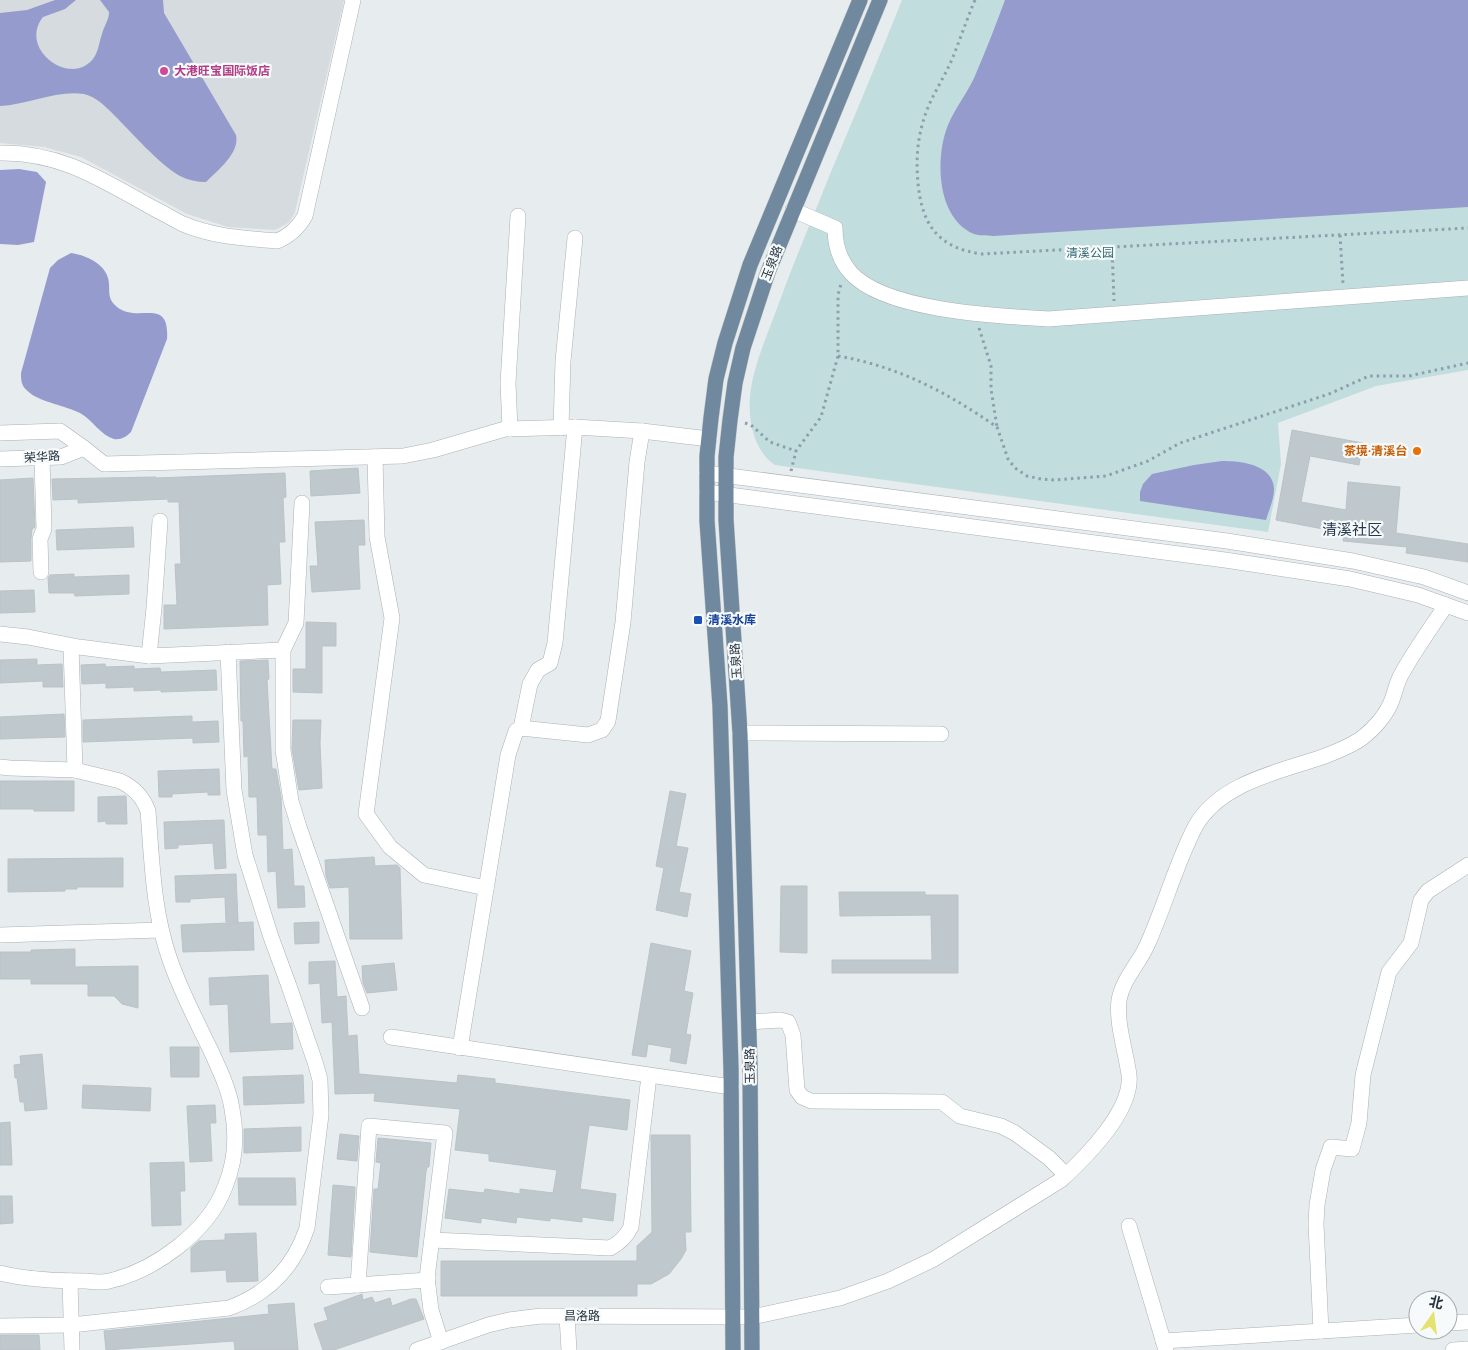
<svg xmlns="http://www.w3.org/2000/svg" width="1468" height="1350" font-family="'DM Sans','Noto Sans SC',sans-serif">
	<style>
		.built { fill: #d5dbde }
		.green { fill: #c2dddd }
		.water { fill: #959bcd }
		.building { fill: #bfc8cc; stroke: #bac3c7 }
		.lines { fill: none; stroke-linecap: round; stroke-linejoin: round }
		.minor-casing { stroke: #aab1b6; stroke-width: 16 }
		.major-casing { stroke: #c3c6c9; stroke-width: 16 }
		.path { stroke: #8b9fae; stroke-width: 3; stroke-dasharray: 2.5 4; stroke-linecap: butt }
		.minor { stroke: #fff; stroke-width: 15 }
		.major { stroke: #70899f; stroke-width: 15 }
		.hotel-dot { fill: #d1479c; stroke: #f7fafb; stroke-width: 2 }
		.food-dot { fill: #e8710a; stroke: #f7fafb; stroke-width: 2 }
		.transit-dot { fill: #1a4fb4; stroke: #f7fafb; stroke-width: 2 }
		.labels { text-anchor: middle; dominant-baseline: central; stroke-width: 4.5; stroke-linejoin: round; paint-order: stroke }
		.hotel-label { font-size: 12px; font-weight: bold; fill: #b23c85; stroke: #f7fafb; text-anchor: start }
		.park-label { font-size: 12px; fill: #356b72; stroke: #f7fafb }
		.street-label { font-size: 12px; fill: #27343f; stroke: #f7fafb }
		.food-label { font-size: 12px; font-weight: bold; fill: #c56008; stroke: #f7fafb; text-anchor: end }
		.transit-label { font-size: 12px; font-weight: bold; fill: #164399; stroke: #f7fafb; text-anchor: start }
		.quarter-label { font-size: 15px; fill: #243a4f; stroke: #f7fafb }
	</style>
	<rect width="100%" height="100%" fill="#e7ecee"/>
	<path class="built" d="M0,0H344L295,212L292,218L288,223L275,230L228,227L187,214L81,157L44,147L0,143Z"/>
	<path class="green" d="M902,0H1468V370L1376,386L1278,423L1281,464L1268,532L775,465C754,451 748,421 750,397C752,368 769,331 779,303C794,261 812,220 828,179C853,120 878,60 902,0Z"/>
	<g class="water">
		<path d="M55,0H76L65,9L43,17C17,50 74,90 95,56C99,49 99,42 102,34C104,26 109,20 109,12L100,0H163L164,13L236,135C240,153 218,170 206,182C197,182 188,180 180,176C159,164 132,133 115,116C106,107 97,97 84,94C57,90 27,105 0,106V13L27,10Z"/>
		<path d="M1005,0H1468V207L993,236C987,235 979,236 974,234C936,218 935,157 948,125C956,106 970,90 977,71C987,48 996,24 1005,0Z"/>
		<path d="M19,169L37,172L46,182L34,242L18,245L0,244V170Z"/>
		<path d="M71,253C85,255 104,263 108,278C111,289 106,297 116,306C136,325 170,295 167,339L131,432C126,437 121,440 114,439C100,435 93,420 80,413C66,406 41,402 30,393C22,387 21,383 21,373L50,268L58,260Z"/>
		<path d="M1222,461C1240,461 1273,464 1274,489C1274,499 1269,510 1266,520L1140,501V492L1143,484L1152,474L1194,465Z"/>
	</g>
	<g class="building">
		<path d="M1292,430L1363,443L1359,465L1310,456L1301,502L1346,510L1348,482L1400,487L1396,533L1468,544V562L1406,553L1407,547L1343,541L1344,533L1276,520Z"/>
		<path d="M358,468L360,493L311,496L310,471Z"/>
		<path d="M285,473L286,497L283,498L285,542H279L281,584L267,585L268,625L164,629V605H177L175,564H181L179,502H168V499L78,503V499L53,500L52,479L156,477V478Z"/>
		<path d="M33,478L35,527L32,529L31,539V561L0,562V480Z"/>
		<path d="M364,520L365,545H358L360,589L312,592L310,566H318L315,522Z"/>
		<path d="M133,527L134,547L57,550L56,530Z"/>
		<path d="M74,574V577L129,575V594L75,596L74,593H49L48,578L50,575Z"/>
		<path d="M34,590L35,612L0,613V591Z"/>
		<path d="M306,622L336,623V646H322V693L293,692V669H306Z"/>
		<path d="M37,659V665L62,664L63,687H43V681L0,683V660Z"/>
		<path d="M268,660L269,679L267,680L272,769H276L281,797L283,850L292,849L294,886H304L305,907L278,908L276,871L268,872L267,835H258L257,797H249L248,756L244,757L243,721H241L240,661Z"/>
		<path d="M105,664L106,667L134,666V669L160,668L161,672L216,670L217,690L161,692V690L134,691V687L106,688V683L82,684L81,665Z"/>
		<path d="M64,714L65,737L0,739V717Z"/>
		<path d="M192,716V722L218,721L219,742L193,743V738L83,742V720Z"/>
		<path d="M293,720H321L320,743L322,788L299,790L292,749Z"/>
		<path d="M219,769L220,795H208V792L172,794V797H159L158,771Z"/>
		<path d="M0,781H74V811H34V809H0Z"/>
		<path d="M670,791L686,794L676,846L688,848L679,892L691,894L687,917L656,910L664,868L656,866Z"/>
		<path d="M126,796L127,824H106V821L98,822V797Z"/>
		<path d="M224,820L226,868L215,869L213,843L178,845V848L165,849L164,822Z"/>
		<path d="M374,857L375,866L397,865L400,868L402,939H350L349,887L330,888L326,876L325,860Z"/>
		<path d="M123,858V887H77V889H65V891L8,892V859Z"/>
		<path d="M236,874L238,922H226L225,897L190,899V902H176L175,876Z"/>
		<path d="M781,886H807V953L780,952Z"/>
		<path d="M839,892H925V895H958V973H832V960H932L931,915L840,916Z"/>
		<path d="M253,922L254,950L183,952L181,925Z"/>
		<path d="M319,922V943L295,944L294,923Z"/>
		<path d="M651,943L691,951L684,991L693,993L686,1034L691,1035L686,1064L670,1061L672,1048L648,1044L646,1057L632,1055Z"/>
		<path d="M75,949V967L138,966V1008L122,1004L114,996H88V984H31V979H0V952H31V950Z"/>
		<path d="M335,961L337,997L346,996L348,1036L357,1035L359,1074L457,1083L458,1075L495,1079V1083L630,1100L627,1130L589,1125L580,1189L616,1194L613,1221L582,1217V1222L550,1218V1221L517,1217L516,1223L481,1218V1223L445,1218L449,1189L484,1193L485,1189L520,1194V1189L553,1193L557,1170L489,1161V1154L455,1150L460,1109L374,1101L375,1093L335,1094L332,1022L322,1023L320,983L309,984V962Z"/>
		<path d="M394,963L397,990L367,993L363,983L362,966Z"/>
		<path d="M268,975L270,1024L292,1023L293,1049L230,1052L228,1004L210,1005L209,978Z"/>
		<path d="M170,1047H199V1077H171Z"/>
		<path d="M42,1054L47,1109L25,1111L24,1102H20L17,1078H15L14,1065L21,1064L20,1056Z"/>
		<path d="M303,1075L304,1103L244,1105L243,1077Z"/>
		<path d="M83,1085L151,1088L150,1111L82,1108Z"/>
		<path d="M215,1105L216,1123H210L212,1161L190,1162L187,1106Z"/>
		<path d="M10,1122L12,1165H0V1123Z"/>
		<path d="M301,1127V1151L244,1153V1129Z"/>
		<path d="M340,1134L359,1136L357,1161L337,1159Z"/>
		<path d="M651,1135H690L691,1232H685L686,1250L681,1259L669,1274L651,1284H637V1296H441V1261H637V1246L652,1232Z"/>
		<path d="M378,1138L431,1143L429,1167H427L426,1172L417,1257L370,1252L374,1189H378L381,1163L376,1162Z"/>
		<path d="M184,1162L185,1191H180L181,1225L152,1226L150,1163Z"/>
		<path d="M238,1178H295L296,1205H239Z"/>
		<path d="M333,1185L355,1187L351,1257L328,1255Z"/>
		<path d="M0,1196H12L13,1223L0,1224Z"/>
		<path d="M256,1233L258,1281L227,1282L226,1270L191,1272V1248L199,1241L225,1240V1234Z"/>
		<path d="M362,1294L363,1300L372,1297L375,1303L390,1298L392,1306L411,1299H416L424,1319L334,1350H323L314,1324L328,1320L324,1308Z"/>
		<path d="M294,1303L298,1350H235L234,1341L106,1350L104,1331L269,1314L268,1305Z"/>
		<path d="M0,1335H39L40,1350H0Z"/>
	</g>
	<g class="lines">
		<defs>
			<g id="minor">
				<path d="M0,153C61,152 102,180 153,208C163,213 173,219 183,224C214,237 244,238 277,241C290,236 298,228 305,216L353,0"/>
				<path d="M793,210L835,228C835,245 839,260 851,273C885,311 998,316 1048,319L1468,288"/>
				<path d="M561,428L563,361L575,238"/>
				<path d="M510,429L508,383L518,216"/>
				<path d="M0,433L60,431L84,448L104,464L403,456L433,450L505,429L575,427L642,431L709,439"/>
				<path d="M375,457L377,537L392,618L366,814L390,847L424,875L486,888"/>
				<path d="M0,459L61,457L84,448"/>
				<path d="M707,473L1227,541L1353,561L1424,577L1468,593"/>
				<path d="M707,492L1225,560L1350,579L1418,595L1468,613"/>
				<path d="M302,503L296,623L283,650V750L291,801L299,827L362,1008"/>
				<path d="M41,572L40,539L44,529L42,458"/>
				<path d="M0,634L28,637L79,647L149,656L283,650"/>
				<path d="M71,646L75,770"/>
				<path d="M149,656L154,608L160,521"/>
				<path d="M521,728L530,684L538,670L550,663L555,643L575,427"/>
				<path d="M740,733L941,734"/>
				<path d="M0,767L10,768L75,770L120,781C133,787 143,797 148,811C152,861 153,912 170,960C181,992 197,1022 212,1053C220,1071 229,1089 232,1109C237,1135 235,1163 225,1187C208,1232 154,1271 109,1281C102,1283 94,1282 86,1281C58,1281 28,1280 0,1273"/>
				<path d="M0,935L161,930"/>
				<path d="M749,1022L780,1020L788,1022L793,1035L797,1090L802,1097L811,1101L942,1102L960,1116L1001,1126L1015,1133L1049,1158L1066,1175"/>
				<path d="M391,1037L731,1087"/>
				<path d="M460,1048L508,755L516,731L521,728L588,735L602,730L608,721L623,622L637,462L642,431"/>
				<path d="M1129,1226L1166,1350"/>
				<path d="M432,1240L610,1248C620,1243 626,1237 631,1227L649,1076"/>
				<path d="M70,1281L72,1350"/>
				<path d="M358,1285L369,1126L445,1133L427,1278L431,1310L441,1342"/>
				<path d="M328,1287L428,1280"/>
				<path d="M567,1316L569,1350"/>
				<path d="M1448,1323L1468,1322"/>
				<path d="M0,1326L71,1325L229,1308C268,1294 294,1267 307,1228L321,1115L320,1080L316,1065L289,986L271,937L245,855L234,790L228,652"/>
				<path d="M1321,1331L1316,1224L1317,1205L1323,1170L1331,1147L1352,1149L1359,1123L1363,1075L1389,972L1411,943L1421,900L1428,891L1468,865"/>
				<path d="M1163,1341L1418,1325"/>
				<path d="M417,1350L488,1325L509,1320L541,1316L752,1317L840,1298L888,1281L934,1259L1061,1180C1085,1158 1133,1110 1129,1075C1126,1052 1116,1023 1119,1000C1123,978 1140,963 1148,943C1165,905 1176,864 1195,827C1220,782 1280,772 1325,756C1338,751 1351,746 1362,738C1374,729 1387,714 1392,700C1395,692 1397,682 1401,675C1414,651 1431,628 1446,605"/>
				<path d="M1453,1350L1468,1349"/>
			</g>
			<g id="major">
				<path d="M733,1350L731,1069L720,706L707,521V456L711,418L716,379L725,343L750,265L860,0"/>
				<path d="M752,1350L750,1068L740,733L726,520V457L730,420L735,383L743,348L768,272L880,0"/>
			</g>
		</defs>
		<use href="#minor" class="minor-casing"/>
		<use href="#major" class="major-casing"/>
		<g class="path">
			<path d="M975,0C966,21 959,43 950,64C941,83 928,102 923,122C917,142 916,162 918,183C922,225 938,248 982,254L1468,228"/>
			<path d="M1340,235L1343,284"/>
			<path d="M1112,247L1114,301"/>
			<path d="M979,328L991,366V389L997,427"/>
			<path d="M838,356C900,367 946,392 997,427L1008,459L1015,468L1027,476L1041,479L1055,480L1106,476L1148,461L1180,443L1329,394L1369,376H1409L1468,363"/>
			<path d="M745,423L751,425L770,442L796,451"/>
			<path d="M791,471L796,451L821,417L838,356V295L841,284"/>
		</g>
		<use href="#minor" class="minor"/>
		<use href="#major" class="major"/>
	</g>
	<circle class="hotel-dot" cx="164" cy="71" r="5"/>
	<circle class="food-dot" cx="1417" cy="451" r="5"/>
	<rect class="transit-dot" x="693" y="615" width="10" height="10" rx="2.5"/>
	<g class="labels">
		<g class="hotel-label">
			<text x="174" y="71">大港旺宝国际饭店</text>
		</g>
		<g class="park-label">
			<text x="1090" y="253">清溪公园</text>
		</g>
		<g class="street-label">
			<text transform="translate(772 263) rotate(-69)">玉泉路</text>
			<text transform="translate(42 457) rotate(-4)">荣华路</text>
			<text transform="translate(736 661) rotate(-94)">玉泉路</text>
			<text transform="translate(750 1066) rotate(-91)">玉泉路</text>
			<text x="582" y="1316">昌洛路</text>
		</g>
		<g class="food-label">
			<text x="1407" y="451">茶境·清溪台</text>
		</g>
		<g class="transit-label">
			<text x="708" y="620">清溪水库</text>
		</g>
		<g class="quarter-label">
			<text x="1352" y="530">清溪社区</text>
		</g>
	</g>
	<g transform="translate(1433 1315) rotate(14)"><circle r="24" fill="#f7fafb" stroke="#a4abb0"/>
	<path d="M0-4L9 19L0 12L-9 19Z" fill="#e5e26e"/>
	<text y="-8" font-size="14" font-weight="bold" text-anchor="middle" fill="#27343f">北</text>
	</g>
</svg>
